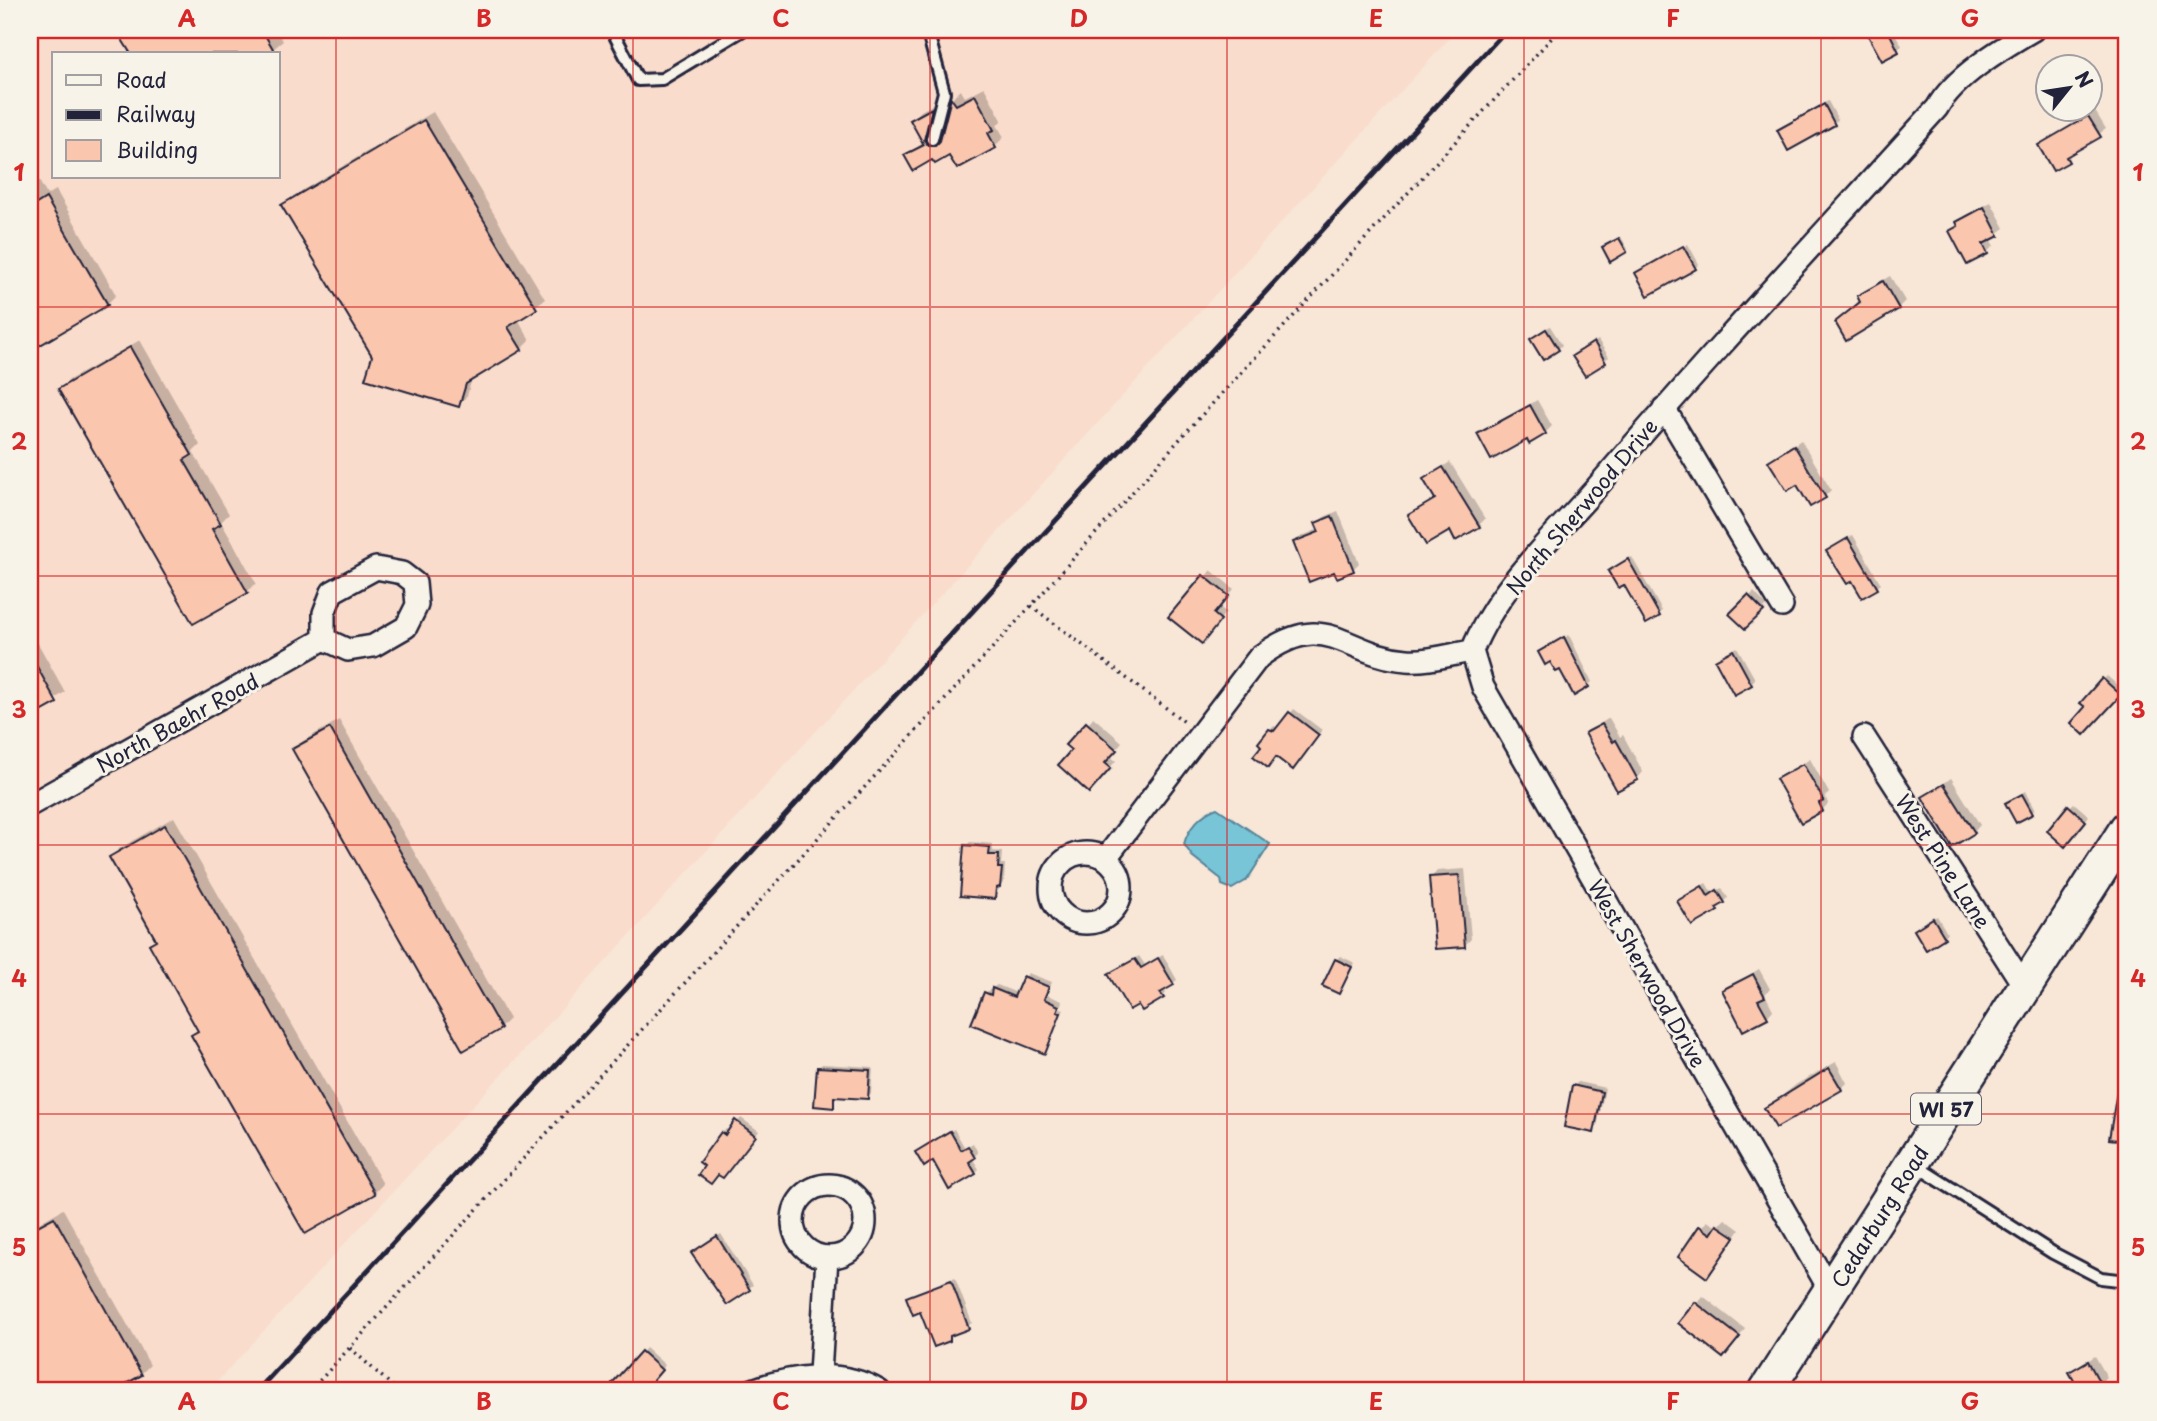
<svg xmlns="http://www.w3.org/2000/svg" width="2157" height="1421" font-family="'Playpen Sans',sans-serif">
	<style>
		.built { fill: #f9dccb; fill-rule: evenodd }
		.water { fill: #78c5d7; stroke: #568499; stroke-width: 2 }
		.shadow { fill: #0003 }
		.building { fill: #fbc6ae; stroke: #22223b; stroke-width: 2 }
		.lines { fill: none; stroke-linecap: round; stroke-linejoin: round }
		.lane-casing { stroke: #22223b; stroke-width: 16 }
		.street-casing { stroke: #22223b; stroke-width: 26 }
		.primary-casing { stroke: #22223b; stroke-width: 38 }
		.path { stroke: #22223b; stroke-width: 3.5; stroke-dasharray: 2 5; stroke-linecap: butt }
		.lane { stroke: #f7f3e8; stroke-width: 10 }
		.street { stroke: #f7f3e8; stroke-width: 21 }
		.primary { stroke: #f7f3e8; stroke-width: 33 }
		.rail { stroke: #22223b; stroke-width: 5 }
		.grid { fill: none; stroke: #d62828; stroke-width: 2; stroke-opacity: 0.55 }
		.labels { text-anchor: middle; dominant-baseline: central; stroke-width: 6; stroke-linejoin: round; paint-order: stroke }
		.shield { fill: #f7f3e8; stroke: #62616f; stroke-width: 2 }
		.shield-label { font-size: 19px; font-weight: bold; fill: #22223b }
		.street-label { font-size: 21px; fill: #22223b; stroke: #f7f3e8 }
		.neatline { fill: none; stroke: #d62828; stroke-width: 2.5 }
		.grid-label { font-size: 23px; text-anchor: middle; font-weight: bold; fill: #d62828 }
	</style>
	<rect width="100%" height="100%" fill="#f8e6d7"/>
	<filter id="ink" filterUnits="userSpaceOnUse"><feTurbulence type="fractalNoise" baseFrequency=".0143" numOctaves="2"/><feDisplacementMap in="SourceGraphic" scale="14" xChannelSelector="R" yChannelSelector="G"/><feConvolveMatrix kernelMatrix="1 2 1 2 8 2 1 2 1" color-interpolation-filters="sRGB"/></filter>
	<g filter="url(#ink)">
		<path class="built" d="M30,30H1457L541,1032L208,1391H30ZM54,54H278V177H54Z"/>
		<path class="water" d="M1217,808L1270,844L1247,880L1232,889L1222,885L1221,879L1192,856L1184,844C1188,828 1202,813 1217,808Z"/>
		<g class="shadow">
			<path d="M118,30H276L283,41L267,54H133Z"/>
			<path d="M1828,30H1845L1832,37Z"/>
			<path d="M1867,30H1893L1902,46L1883,58Z"/>
			<path d="M984,87L1002,120L997,125L1004,137L995,146L933,158L906,156L924,142L912,120L921,111L939,101L932,131L942,138L952,98L960,90L965,97Z"/>
			<path d="M1828,101L1838,120L1789,148L1783,127Z"/>
			<path d="M2095,111L2106,129L2073,151L2068,160L2040,146Z"/>
			<path d="M433,112L545,299L518,319L530,340L521,349L472,378L467,396L458,405L374,356L284,205L293,196Z"/>
			<path d="M30,165L47,195L56,190L116,295L107,304L35,345L30,336Z"/>
			<path d="M1991,202L2005,228L1990,239L1994,246L1987,252L1968,263L1951,231L1965,216Z"/>
			<path d="M1621,237L1628,249L1611,259L1606,246Z"/>
			<path d="M1688,244L1699,264L1695,268L1637,273Z"/>
			<path d="M1890,276L1905,301L1898,308L1851,311L1866,290Z"/>
			<path d="M1550,326L1562,345L1558,349L1532,339Z"/>
			<path d="M140,340L200,445L193,452L229,514L221,522L256,583L247,592L60,389L69,380Z"/>
			<path d="M1598,340L1609,357L1585,374L1574,356Z"/>
			<path d="M1537,400L1552,426L1545,433L1527,438L1479,435Z"/>
			<path d="M1801,440L1831,490L1825,496L1798,483L1771,461Z"/>
			<path d="M1450,462L1485,519L1479,525L1450,529L1410,515L1436,497L1425,479Z"/>
			<path d="M1338,511L1359,563L1353,569L1335,570L1295,542L1302,536L1319,529L1317,523L1324,517Z"/>
			<path d="M1853,535L1881,584L1877,587L1833,547Z"/>
			<path d="M1632,557L1662,611L1646,621L1613,568Z"/>
			<path d="M1211,570L1234,589L1219,607L1226,612L1208,635L1171,617Z"/>
			<path d="M1754,592L1767,606L1745,627L1732,614Z"/>
			<path d="M2127,594V606L2122,601Z"/>
			<path d="M30,629L65,692L30,716Z"/>
			<path d="M1569,635L1592,682L1588,686L1540,652Z"/>
			<path d="M1737,647L1755,679L1751,683L1717,660Z"/>
			<path d="M2107,676L2123,690L2084,733L2087,707L2082,703Z"/>
			<path d="M1294,709L1322,730L1296,763L1270,730L1274,726L1279,728Z"/>
			<path d="M1093,717L1122,742L1110,756L1116,761L1095,784L1073,750Z"/>
			<path d="M1609,718L1620,737L1623,735L1643,772L1637,779L1587,733Z"/>
			<path d="M339,720L509,1019L500,1028L294,750L303,741Z"/>
			<path d="M1810,759L1829,793L1825,797L1829,803L1822,810L1778,779Z"/>
			<path d="M1951,778L1980,825L1974,832L1924,798Z"/>
			<path d="M2026,791L2035,809L2031,813L2007,803Z"/>
			<path d="M2074,803L2089,816L2069,840L2070,807Z"/>
			<path d="M174,817L383,1184L374,1193L194,1035L200,1029L152,944L157,939L111,857L120,848Z"/>
			<path d="M970,842L993,844V851L1002,852L1001,864H1005L1004,881L994,897L966,846Z"/>
			<path d="M1465,869L1471,939L1465,945L1431,878L1437,871Z"/>
			<path d="M1706,883L1712,893L1722,888L1728,898L1717,910L1683,897Z"/>
			<path d="M1937,916L1947,933L1944,937L1920,926Z"/>
			<path d="M1163,955L1177,980L1164,989L1166,993L1163,997L1139,1002L1114,971L1139,956L1145,965Z"/>
			<path d="M1340,956L1355,963L1339,992L1336,960Z"/>
			<path d="M1759,969L1770,989L1765,994L1773,1010L1767,1017L1724,991Z"/>
			<path d="M1028,973L1052,982L1047,995L1062,1001L1060,1008L1064,1009L1044,1052L985,993L997,985L1017,993Z"/>
			<path d="M1836,1062L1847,1083L1841,1089L1767,1108L1797,1084Z"/>
			<path d="M822,1064L873,1067L871,1093L867,1097L837,1095L833,1106L818,1068Z"/>
			<path d="M2127,1072V1139L2111,1137L2121,1078Z"/>
			<path d="M1578,1082L1605,1088L1597,1127L1593,1131L1574,1086Z"/>
			<path d="M741,1118L759,1131L747,1148L707,1165L702,1162L722,1133L726,1129L730,1131Z"/>
			<path d="M954,1129L965,1148L973,1143L978,1153L972,1158L979,1169L975,1173L917,1152Z"/>
			<path d="M63,1209L150,1365L141,1374L109,1391H30V1228Z"/>
			<path d="M1725,1219L1740,1230L1713,1269L1680,1257L1707,1221L1717,1227Z"/>
			<path d="M721,1234L753,1285L728,1302L697,1249Z"/>
			<path d="M955,1278L972,1323L953,1333L949,1339L908,1298Z"/>
			<path d="M1703,1296L1745,1329L1730,1349L1681,1323Z"/>
			<path d="M646,1348L665,1365L642,1391H608Z"/>
			<path d="M2095,1356L2107,1377L2098,1385L2101,1391H2082L2071,1372Z"/>
		</g>
		<g class="building">
			<path d="M116,30H262L276,54H131Z"/>
			<path d="M1865,30H1888L1899,52L1882,61Z"/>
			<path d="M975,95L994,130L988,133L996,148L957,169L949,156L935,164L932,160L913,171L904,155L924,145L910,120L932,108L924,140L929,146H935L940,141L951,98L956,105Z"/>
			<path d="M1824,104L1835,125L1788,151L1777,130Z"/>
			<path d="M2088,116L2101,137L2066,157L2069,162L2053,171L2038,145Z"/>
			<path d="M424,120L537,309L508,327L522,350L466,384L459,407L365,379L372,356L281,205Z"/>
			<path d="M46,198L108,305L35,348L30,339V208Z"/>
			<path d="M1984,207L1999,236L1983,244L1988,254L1967,265L1949,231L1958,226L1956,222Z"/>
			<path d="M1619,238L1627,252L1610,262L1602,247Z"/>
			<path d="M1683,246L1696,269L1648,296L1635,273Z"/>
			<path d="M1883,281L1899,309L1846,341L1835,322L1860,302L1857,296Z"/>
			<path d="M1546,329L1559,350L1543,360L1530,339Z"/>
			<path d="M1594,342L1606,363L1585,376L1572,356Z"/>
			<path d="M130,347L192,455L184,460L221,524L212,529L248,593L193,624L58,389Z"/>
			<path d="M1530,405L1546,434L1529,444L1527,440L1491,460L1477,434Z"/>
			<path d="M1794,445L1826,498L1810,507L1797,485L1787,491L1768,461Z"/>
			<path d="M1443,467L1480,527L1455,541L1450,531L1426,545L1408,515L1435,499L1423,479Z"/>
			<path d="M1332,516L1354,571L1337,578L1334,572L1309,582L1293,542L1319,532L1315,523Z"/>
			<path d="M1848,538L1878,589L1862,598L1852,581L1847,584L1826,551Z"/>
			<path d="M1628,559L1660,616L1646,624L1624,585L1618,588L1608,571Z"/>
			<path d="M1203,575L1229,596L1214,614L1221,620L1202,644L1168,617Z"/>
			<path d="M1748,595L1764,611L1745,629L1729,614Z"/>
			<path d="M1564,637L1589,687L1574,696L1560,670L1556,672L1550,662L1545,665L1538,652Z"/>
			<path d="M1733,650L1752,685L1734,695L1715,660Z"/>
			<path d="M30,654L57,703L30,718Z"/>
			<path d="M2102,678L2121,695L2084,735L2071,723L2085,707L2080,703Z"/>
			<path d="M1289,712L1319,735L1293,770L1276,757L1268,768L1253,756L1261,746L1258,743L1269,729L1274,731Z"/>
			<path d="M1086,722L1117,750L1105,763L1111,768L1089,793L1058,765L1071,750L1065,745Z"/>
			<path d="M1602,724L1613,742L1616,740L1638,780L1617,791L1585,733Z"/>
			<path d="M330,728L501,1029L463,1051L292,749Z"/>
			<path d="M1803,764L1824,801L1819,803L1823,811L1801,823L1776,779Z"/>
			<path d="M1944,784L1975,833L1952,847L1922,797Z"/>
			<path d="M2022,794L2033,814L2016,823L2005,803Z"/>
			<path d="M2068,805L2086,821L2065,847L2047,831Z"/>
			<path d="M165,825L375,1194L305,1234L191,1035L198,1031L149,944L156,940L109,857Z"/>
			<path d="M964,845L990,847L989,855H999L998,868H1002L1000,887L996,888L995,899L960,896Z"/>
			<path d="M1459,875L1465,947L1435,949L1429,877Z"/>
			<path d="M1702,886L1708,896L1717,890L1725,903L1716,908L1718,911L1692,926L1677,901Z"/>
			<path d="M1933,918L1945,938L1926,950L1914,930Z"/>
			<path d="M1158,958L1174,985L1160,993L1164,998L1142,1011L1138,1005L1129,1010L1108,974L1135,959L1141,968Z"/>
			<path d="M1335,959L1352,967L1339,994L1322,986Z"/>
			<path d="M1753,974L1765,997L1758,1000L1768,1018L1743,1031L1722,990Z"/>
			<path d="M1023,976L1049,987L1044,999L1059,1006L1057,1012L1061,1013L1045,1054L971,1024L984,992L991,995L992,988L1014,997Z"/>
			<path d="M817,1067L870,1070L868,1099L834,1097V1108L814,1106Z"/>
			<path d="M1829,1068L1842,1090L1776,1128L1764,1108Z"/>
			<path d="M1572,1085L1602,1092L1594,1133L1564,1127Z"/>
			<path d="M2118,1085L2127,1086V1141L2109,1139Z"/>
			<path d="M735,1120L756,1136L723,1178L718,1175L711,1184L698,1175L704,1166L699,1162L721,1132L725,1135Z"/>
			<path d="M950,1131L961,1150L968,1146L975,1158L969,1162L976,1174L949,1190L933,1161L924,1167L915,1152Z"/>
			<path d="M54,1217L142,1375L113,1391H30V1230Z"/>
			<path d="M1717,1225L1735,1237L1707,1278L1678,1257L1699,1226L1711,1234Z"/>
			<path d="M717,1236L750,1290L727,1305L691,1253Z"/>
			<path d="M951,1280L969,1329L950,1336V1341L934,1347L920,1312L913,1315L906,1297Z"/>
			<path d="M1695,1302L1740,1337L1723,1358L1678,1323Z"/>
			<path d="M641,1351L662,1370L644,1391H605Z"/>
			<path d="M2088,1361L2101,1385L2090,1391H2080L2069,1372Z"/>
		</g>
		<g class="lines">
			<defs>
				<g id="lane">
					<path d="M612,30L638,80L662,79L743,30"/>
					<path d="M927,30L944,92L932,139"/>
					<path d="M1915,1165L2053,1253L2101,1278L2127,1281"/>
				</g>
				<g id="street">
					<path d="M1664,408L1782,606"/>
					<path d="M376,568L402,573L415,583L417,605L406,627L373,646L348,650L324,639V613L332,592Z"/>
					<path d="M1472,651L1483,687L1831,1292"/>
					<path d="M1864,737L2024,986"/>
					<path d="M30,805L324,639"/>
					<circle cx="1086" cy="888" r="35"/>
					<path d="M1106,858L1259,657C1328,606 1342,655 1407,660C1427,662 1452,654 1472,651C1497,588 1553,537 1597,487C1707,358 1823,234 1937,108C1954,77 2002,48 2033,30"/>
					<circle cx="829" cy="1221" r="36"/>
					<path d="M820,1374L827,1257"/>
					<path d="M750,1391C790,1376 840,1368 879,1391"/>
				</g>
				<path id="primary" d="M1766,1391L2127,828"/>
			</defs>
			<use href="#lane" class="lane-casing"/>
			<use href="#street" class="street-casing"/>
			<use href="#primary" class="primary-casing"/>
			<g class="path">
				<path d="M1031,606L1186,723"/>
				<path d="M350,1348L398,1391"/>
				<path d="M310,1391L1031,606L1188,430L1559,30"/>
			</g>
			<use href="#lane" class="lane"/>
			<use href="#street" class="street"/>
			<use href="#primary" class="primary"/>
			<path class="rail" d="M257,1391L1506,30"/>
		</g>
	</g>
	<path class="grid" d="M336,30V1391M633,30V1391M930,30V1391M1227,30V1391M1524,30V1391M1821,30V1391M30,307H2127M30,576H2127M30,845H2127M30,1114H2127"/>
	<g class="labels">
		<rect class="shield" x="1911" y="1093.5" width="70" height="31" rx="5"/>
		<g class="shield-label">
			<text x="1946" y="1109">WI 57</text>
		</g>
		<g class="street-label">
			<text transform="translate(1581 506) rotate(-50)">North Sherwood Drive</text>
			<text transform="translate(177 722) rotate(-29)">North Baehr Road</text>
			<text transform="translate(1944 861) rotate(57)">West Pine Lane</text>
			<text transform="translate(1648 973) rotate(60)">West Sherwood Drive</text>
			<text transform="translate(1879 1216) rotate(-58)">Cedarburg Road</text>
		</g>
	</g>
	<rect width="2157" height="1421" fill="none" stroke="#f7f3e8" stroke-width="77"/>
	<rect x="52" y="52" width="228" height="126" fill="#f7f3e8" stroke="#a29fa3" stroke-width="2"/>
	<rect x="66" y="75" width="35" height="10" fill="#f7f3e8" stroke="#a29fa3" stroke-width="2"/>
	<text x="116" y="88" font-size="21" fill="#22223b">Road</text>
	<rect x="66" y="110" width="35" height="10" fill="#22223b" stroke="#a29fa3" stroke-width="2"/>
	<text x="116" y="122" font-size="21" fill="#22223b">Railway</text>
	<rect x="66" y="140" width="35" height="21" fill="#fbc6ae" stroke="#a29fa3" stroke-width="2"/>
	<text x="116" y="158" font-size="21" fill="#22223b">Building</text>
	<g transform="translate(2069 88) rotate(60)"><circle r="33" fill="#f7f3e8" stroke="#a29fa3" stroke-width="2"/>
	<path d="M0-5L12 26L0 18L-12 26Z" fill="#22223b"/>
	<text y="-10" font-size="19" font-weight="bold" text-anchor="middle" fill="#22223b">N</text>
	</g>
	<rect x="38" y="38" width="2080" height="1344" class="neatline"/>
	<g class="grid-label">
		<text x="187" y="27">A</text>
		<text x="484" y="27">B</text>
		<text x="781" y="27">C</text>
		<text x="1079" y="27">D</text>
		<text x="1376" y="27">E</text>
		<text x="1673" y="27">F</text>
		<text x="1970" y="27">G</text>
		<text x="19" y="181">1</text>
		<text x="2138" y="181">1</text>
		<text x="19" y="450">2</text>
		<text x="2138" y="450">2</text>
		<text x="19" y="718">3</text>
		<text x="2138" y="718">3</text>
		<text x="19" y="987">4</text>
		<text x="2138" y="987">4</text>
		<text x="19" y="1256">5</text>
		<text x="2138" y="1256">5</text>
		<text x="187" y="1410">A</text>
		<text x="484" y="1410">B</text>
		<text x="781" y="1410">C</text>
		<text x="1079" y="1410">D</text>
		<text x="1376" y="1410">E</text>
		<text x="1673" y="1410">F</text>
		<text x="1970" y="1410">G</text>
	</g>
</svg>
